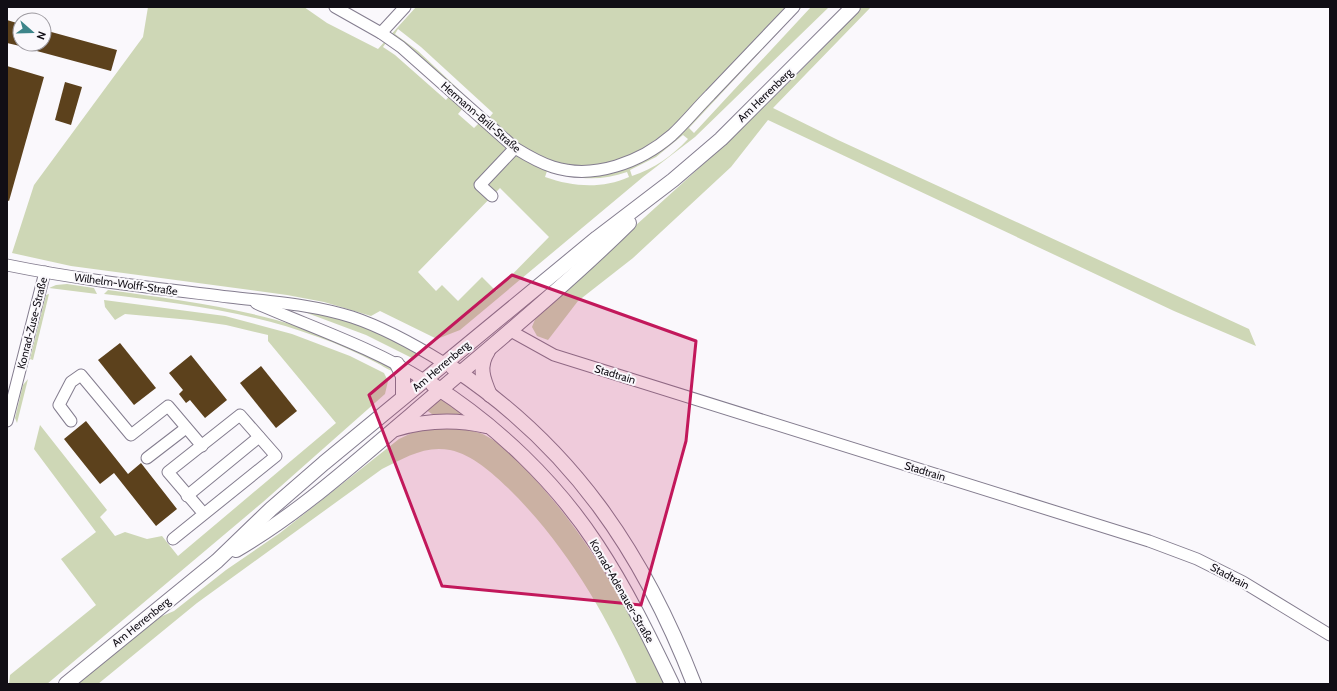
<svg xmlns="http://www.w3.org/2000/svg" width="1337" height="691" font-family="Cabin,sans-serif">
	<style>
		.green { fill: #ced7b6; fill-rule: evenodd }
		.building { fill: #5c411c }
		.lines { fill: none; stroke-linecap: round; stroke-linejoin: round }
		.minor-casing { stroke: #847d8f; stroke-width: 13 }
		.major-casing { stroke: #847d8f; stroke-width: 16 }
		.minor { stroke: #fff; stroke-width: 11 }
		.major { stroke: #fff; stroke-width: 14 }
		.marked { fill: #c2185b; fill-opacity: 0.2; stroke: #c2185b; stroke-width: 3; stroke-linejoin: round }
		.labels { text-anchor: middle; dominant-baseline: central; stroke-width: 4; stroke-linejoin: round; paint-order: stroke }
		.street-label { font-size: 11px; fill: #110e15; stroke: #faf8fc }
	</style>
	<rect width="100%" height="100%" fill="#faf8fc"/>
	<g class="green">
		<path d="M148,7H304L327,23L378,49L416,7H802L689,128L694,133L811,7H829L695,137L643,177L460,330L437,339L380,311L371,316L324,302L287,295L71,266L12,253L34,185L143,37ZM398,29L421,47L493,113L489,118L418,51L395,34ZM388,40L450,95L446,100L395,55L383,47ZM463,108L479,123L474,128L458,114ZM683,135L688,139C673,155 654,169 632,176L630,170L656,157ZM547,171C574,179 600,182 627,172L629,177C602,189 573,187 545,177ZM500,188L549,237L496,291L482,277L458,301L442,285L436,291L418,272Z"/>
		<path d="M862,7H871L773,108L838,140L1249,329L1256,346L1174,311L768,120L731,167L633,258L578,301L548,340L537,336L532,327L538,312C649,214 761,116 862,7Z"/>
		<path d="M67,284L94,288L97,294L49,288L56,285Z"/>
		<path d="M108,290C173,299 237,307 300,327C331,338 360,353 390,366L395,371C390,372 382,365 377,363C358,353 338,344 318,337C249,311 177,303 104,294Z"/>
		<path d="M49,294L33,360L30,359L46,295Z"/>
		<path d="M104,300L225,316L292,334L350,356L384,373L388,381L385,394L263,502L47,684H9L10,675L96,605L61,559L96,532L34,449L40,425L107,510L100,517L115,536L125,532L147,539L162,536L178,556L336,423L268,341V335L226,325L191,320L125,314L115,320L105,307Z"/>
		<path d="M299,310C342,315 380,333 418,353L412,358L366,335Z"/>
		<path d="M28,379L17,423L15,418L23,385Z"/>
		<path d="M439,397L468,418L436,417L425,409Z"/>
		<path d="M442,427C454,428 468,429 480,433C502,442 518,461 534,478C591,541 628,608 665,684H637C605,612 565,544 508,488C492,473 473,455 450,450C425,445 404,458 382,469L197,603L98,684H77L153,620L174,611L226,570L280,533L399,439L416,431Z"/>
	</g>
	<g class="building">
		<path d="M7,20L20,24V46L7,43Z"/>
		<path d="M44,30L117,50L111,71L22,47V44H44Z"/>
		<path d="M7,66L44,77L9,201L7,200Z"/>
		<path d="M65,82L82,87L71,125L55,120Z"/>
		<path d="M120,343L156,388L134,405L98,360Z"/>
		<path d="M191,355L227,400L205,418L190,400L186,403L179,394L183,390L169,373Z"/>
		<path d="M261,366L297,411L276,428L240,383Z"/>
		<path d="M86,421L128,474L141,463L177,509L156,526L114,473L100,484L64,439Z"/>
	</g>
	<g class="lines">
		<defs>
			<g id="minor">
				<path d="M335,7L381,33L401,47L515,148C528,156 540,163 553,167C594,180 641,162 672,135C685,123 697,108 710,95C738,66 766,36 794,7"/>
				<path d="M381,33L405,7"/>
				<path d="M492,196L480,185L515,148"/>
				<path d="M7,265C80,280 155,288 229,297C271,302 311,304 352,317C385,328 415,345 444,363"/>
				<path d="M256,303C313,328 371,347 424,380"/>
				<path d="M509,330L554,355L1149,541L1197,559L1243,582L1330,635"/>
				<path d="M7,421L45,272"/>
				<path d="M71,421L59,405L71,382L81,375L131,435L168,406L202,446"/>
				<path d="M147,458L186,428"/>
				<path d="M187,496L259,437"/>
				<path d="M173,539L276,456L240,415L168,472L204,514"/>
			</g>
			<g id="major">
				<path d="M488,351C478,366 483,379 490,395"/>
				<path d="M397,364L403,376V397"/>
				<path d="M453,368C572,447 643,552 694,684"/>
				<path d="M433,385C497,426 555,481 597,545C626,589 649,636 672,684"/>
				<path d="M396,429C427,420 455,419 486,426"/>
				<path d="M236,550C301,512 354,463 411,415C484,352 560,291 629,223"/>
				<path d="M66,684L217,561L271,509L324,463L597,238L673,180L721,139L853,7"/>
			</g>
		</defs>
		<use href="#minor" class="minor-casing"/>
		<use href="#major" class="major-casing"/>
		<use href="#minor" class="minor"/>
		<use href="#major" class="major"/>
	</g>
	<path class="marked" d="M512,275L696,341L686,441L641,605L442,586L369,395Z"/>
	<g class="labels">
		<g class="street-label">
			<text transform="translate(765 95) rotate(-44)">Am Herrenberg</text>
			<text transform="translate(481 117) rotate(41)">Hermann-Brill-Straße</text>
			<text transform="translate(126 284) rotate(8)">Wilhelm-Wolff-Straße</text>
			<text transform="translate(32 323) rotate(-76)">Konrad-Zuse-Straße</text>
			<text transform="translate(441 366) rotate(-40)">Am Herrenberg</text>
			<text transform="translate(615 374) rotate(17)">Stadtrain</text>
			<text transform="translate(925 471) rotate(17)">Stadtrain</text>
			<text transform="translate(1230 576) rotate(28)">Stadtrain</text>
			<text transform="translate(622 591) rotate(60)">Konrad-Adenauer-Straße</text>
			<text transform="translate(141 622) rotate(-39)">Am Herrenberg</text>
		</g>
	</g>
	<rect width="1337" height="691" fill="none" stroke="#110e15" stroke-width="16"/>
	<g transform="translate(32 32) rotate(110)"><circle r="19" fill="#faf8fc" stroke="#9d9aa0"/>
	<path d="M0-3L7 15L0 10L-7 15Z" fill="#3d858a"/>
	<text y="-6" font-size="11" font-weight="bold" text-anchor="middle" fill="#110e15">N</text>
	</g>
</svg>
